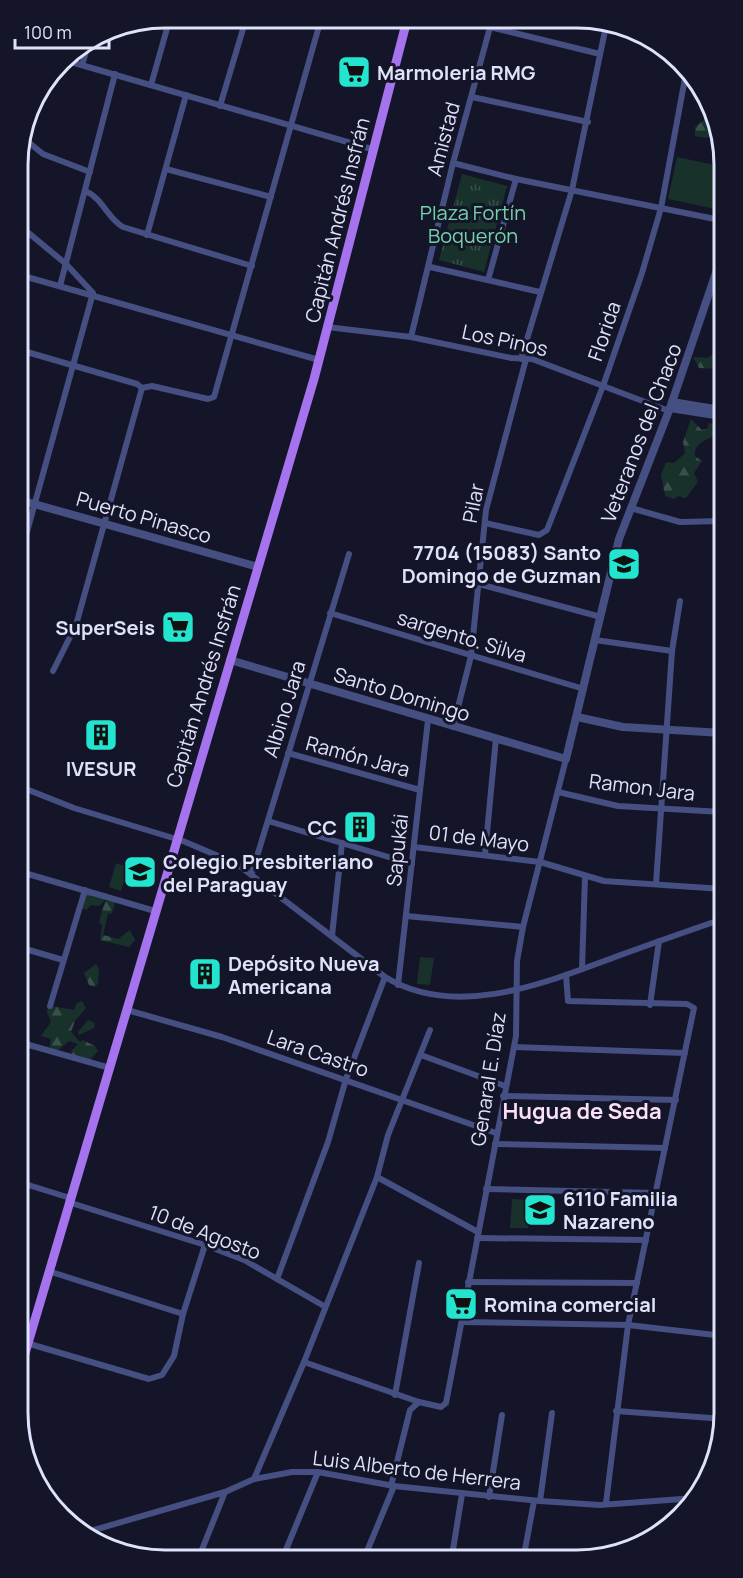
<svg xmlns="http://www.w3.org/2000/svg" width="743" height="1578" font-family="Manrope,sans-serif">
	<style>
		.green { fill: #18312b }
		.forest { fill: url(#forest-firs) }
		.park { fill: url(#park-tufts) }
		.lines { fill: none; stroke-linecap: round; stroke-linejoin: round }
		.minor { stroke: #454f81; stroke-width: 6 }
		.tertiary { stroke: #454f81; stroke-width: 8 }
		.primary { stroke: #a673ee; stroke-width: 9 }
		.labels { text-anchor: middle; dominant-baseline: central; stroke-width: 6; stroke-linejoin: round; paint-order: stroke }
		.poi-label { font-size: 20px; font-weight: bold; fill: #dfe2fb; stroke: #141528; text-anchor: start }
		.street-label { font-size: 20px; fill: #dfe2fb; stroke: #141528 }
		.park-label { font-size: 20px; fill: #73d3a7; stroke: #141528 }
		.quarter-label { font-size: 22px; font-weight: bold; fill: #fbe1f7; stroke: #141528 }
		.rim { fill: none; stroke: #dfe2fb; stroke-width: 3 }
	</style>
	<defs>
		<pattern id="forest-firs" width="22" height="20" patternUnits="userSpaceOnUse" patternTransform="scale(1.5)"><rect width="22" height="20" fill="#18312b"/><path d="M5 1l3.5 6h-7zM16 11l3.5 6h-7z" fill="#394f4b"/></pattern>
		<pattern id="park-tufts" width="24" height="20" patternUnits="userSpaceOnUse" patternTransform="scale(1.5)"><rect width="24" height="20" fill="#18312b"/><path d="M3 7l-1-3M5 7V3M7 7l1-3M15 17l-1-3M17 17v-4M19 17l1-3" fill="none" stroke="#394f4b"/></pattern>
	</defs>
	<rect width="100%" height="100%" fill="#141528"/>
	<g class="green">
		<path d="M677,157L720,166V210L668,199Z"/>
		<path d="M116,863L128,867L121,891L109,887Z"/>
		<path d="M420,957L434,958L430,985L417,984Z"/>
		<path d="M512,1199L529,1200L528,1228H510Z"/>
	</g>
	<g class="forest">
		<path d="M708,109L720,127V142L711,136L706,138L695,136V127L704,120L702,110Z"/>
		<path d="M721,350V372L720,369L699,368L693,357L707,358Z"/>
		<path d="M691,419L702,430L707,429L709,423L718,425L721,434C710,438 693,442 695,456L702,461L694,473L698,482L686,498L678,496L674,499L665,496L661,475L666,462L674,463L685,453L683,442Z"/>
		<path d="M97,894L105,900L99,906L91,905L86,910L80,907L86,895Z"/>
		<path d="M111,900L115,903L112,913L108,914L103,935L118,939L130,930L135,940L129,947L100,940L102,925L99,922L105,901Z"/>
		<path d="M96,964L99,969L98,984L94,987L89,985L84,973Z"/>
		<path d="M82,1001L86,1008L75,1021L71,1032L80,1042L83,1040L95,1046L98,1051L88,1062L80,1056L72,1055L71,1051L78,1044L69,1041L57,1051L49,1049L51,1039L41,1036L51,1022L47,1012L48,1008L52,1006L74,1010L77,1003Z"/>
		<path d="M88,1020L95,1023L94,1028L79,1035L78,1032Z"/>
	</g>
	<path class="park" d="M462,174L507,186L484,272L439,260Z"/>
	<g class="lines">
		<g class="minor">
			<path d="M490,27L600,54"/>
			<path d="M64,60L375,150"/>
			<path d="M82,65L89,42"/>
			<path d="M151,85L170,18"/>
			<path d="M472,97L588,122"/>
			<path d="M220,106L246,19"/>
			<path d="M22,137L43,154L90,172"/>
			<path d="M453,163L516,179L720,220"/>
			<path d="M166,169L271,197"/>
			<path d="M85,191C103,198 107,218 123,227L252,266"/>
			<path d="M19,225L66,264L93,293L20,557"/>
			<path d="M147,235L186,95"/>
			<path d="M430,267L540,292"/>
			<path d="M20,275L319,360"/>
			<path d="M488,280L516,179"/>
			<path d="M60,286L115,74"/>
			<path d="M327,327L411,337L511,358L532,359L669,411"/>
			<path d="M411,337L453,163L492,20"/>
			<path d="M20,350L137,384L142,388L152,386L208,399L214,397L321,19"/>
			<path d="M521,359L572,190L607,21"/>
			<path d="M631,508L680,522L721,521"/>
			<path d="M485,523L539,535L547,530L603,386L642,273L661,208L686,73"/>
			<path d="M479,584L601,617"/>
			<path d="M330,613L584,689"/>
			<path d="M595,640L672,651"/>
			<path d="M53,671L76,625L142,388"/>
			<path d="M453,727L471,656L486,510L526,359"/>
			<path d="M288,753L420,790"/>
			<path d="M21,787L74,808L183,841L237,864L385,977C456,1020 545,983 615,957C651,944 687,931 723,919"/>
			<path d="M558,792L618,806L722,812"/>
			<path d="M268,821L412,864"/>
			<path d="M414,847L540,862L604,881L723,889"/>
			<path d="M485,854L496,738"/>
			<path d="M21,872L155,911"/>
			<path d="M252,873L349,554"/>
			<path d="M656,884L672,651L680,601"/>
			<path d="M406,916L523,927"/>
			<path d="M332,936L342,843"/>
			<path d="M22,948L63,960"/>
			<path d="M582,969L585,877"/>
			<path d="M566,975L568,1001L687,1004L694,1008L628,1325L606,1503"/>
			<path d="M398,985L428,720"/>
			<path d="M650,1005L659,941"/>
			<path d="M50,1006L85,890"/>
			<path d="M127,1010L222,1037L496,1133"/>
			<path d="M22,1043L110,1068"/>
			<path d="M514,1047L685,1053"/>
			<path d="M421,1055L505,1086"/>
			<path d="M503,1096L676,1100"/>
			<path d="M495,1144L665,1148"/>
			<path d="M377,1177L478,1232"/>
			<path d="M22,1183L70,1198"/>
			<path d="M486,1189L656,1193"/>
			<path d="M68,1202L205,1245L244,1260L324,1306"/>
			<path d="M477,1238L646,1240"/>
			<path d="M48,1271L183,1314"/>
			<path d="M277,1279L328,1142L346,1079L385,977"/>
			<path d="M468,1282L637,1283"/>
			<path d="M462,1322L628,1325L724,1336"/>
			<path d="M23,1342L149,1379L162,1375L174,1356L183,1314L205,1245"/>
			<path d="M304,1362L419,1402L441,1407L446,1403L516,1036L517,961L523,927L566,759"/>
			<path d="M395,1395L419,1263"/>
			<path d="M616,1411L725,1419"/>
			<path d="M254,1479L304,1362L377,1177L388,1135L430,1030"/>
			<path d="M391,1486L410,1410L419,1402"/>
			<path d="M489,1497L502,1415"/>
			<path d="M540,1501L552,1413"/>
			<path d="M87,1532L225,1492L254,1479L292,1472H318L394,1486L540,1501L600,1505L696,1498"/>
			<path d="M524,1555L534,1501"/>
			<path d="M365,1556L394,1486"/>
			<path d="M452,1556L462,1494"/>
			<path d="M199,1557L225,1492"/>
			<path d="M283,1557L318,1472"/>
		</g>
		<g class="tertiary">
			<path d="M672,402L721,410"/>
			<path d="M670,408L721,416"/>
			<path d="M20,500L258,567"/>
			<path d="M230,660L566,759L619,539L670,408L720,261"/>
			<path d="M577,717L623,727L722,733"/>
		</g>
		<path class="primary" d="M23,1360L314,379L407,20"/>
	</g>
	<defs>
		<symbol id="supermarket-square" viewBox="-11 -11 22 22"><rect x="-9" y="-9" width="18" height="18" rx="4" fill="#23e4ce" stroke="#141528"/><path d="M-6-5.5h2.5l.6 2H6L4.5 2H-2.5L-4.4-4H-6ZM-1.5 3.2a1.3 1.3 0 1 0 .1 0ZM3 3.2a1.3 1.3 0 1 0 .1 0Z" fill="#111"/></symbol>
		<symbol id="school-square" viewBox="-11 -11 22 22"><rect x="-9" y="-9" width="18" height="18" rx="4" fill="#23e4ce" stroke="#141528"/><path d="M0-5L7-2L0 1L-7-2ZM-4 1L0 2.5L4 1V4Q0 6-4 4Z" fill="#111"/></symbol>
		<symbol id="building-square" viewBox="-11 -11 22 22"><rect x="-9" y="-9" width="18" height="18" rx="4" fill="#23e4ce" stroke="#141528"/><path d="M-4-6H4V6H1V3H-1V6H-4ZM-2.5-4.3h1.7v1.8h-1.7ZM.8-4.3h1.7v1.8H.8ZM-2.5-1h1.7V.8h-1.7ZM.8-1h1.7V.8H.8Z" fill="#111"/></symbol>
	</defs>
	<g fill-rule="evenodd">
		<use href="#supermarket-square" x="335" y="53" width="38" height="38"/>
		<use href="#school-square" x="605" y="545" width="38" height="38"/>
		<use href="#supermarket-square" x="159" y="608" width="38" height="38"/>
		<use href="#building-square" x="82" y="716" width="38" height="38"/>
		<use href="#building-square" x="341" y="808" width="38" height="38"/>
		<use href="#school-square" x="121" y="853" width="38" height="38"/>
		<use href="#building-square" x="186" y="955" width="38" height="38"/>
		<use href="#school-square" x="521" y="1191" width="38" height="38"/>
		<use href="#supermarket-square" x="442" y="1285" width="38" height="38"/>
	</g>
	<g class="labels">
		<g class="poi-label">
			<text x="377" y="72">Marmoleria RMG</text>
			<text x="601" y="552" text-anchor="end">7704 (15083) Santo<tspan x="601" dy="23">Domingo de Guzman</tspan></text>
			<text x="155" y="627" text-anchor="end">SuperSeis</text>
			<text x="101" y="768" text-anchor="middle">IVESUR</text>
			<text x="337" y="827" text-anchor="end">CC</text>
			<text x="163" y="861">Colegio Presbiteriano<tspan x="163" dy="23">del Paraguay</tspan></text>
			<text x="228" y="963">Depósito Nueva<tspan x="228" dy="23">Americana</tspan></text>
			<text x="563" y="1198">6110 Familia<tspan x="563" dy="23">Nazareno</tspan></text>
			<text x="484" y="1304">Romina comercial</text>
		</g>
		<g class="street-label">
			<text transform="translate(443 139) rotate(-75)">Amistad</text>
			<text transform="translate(337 220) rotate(-76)">Capitán Andrés Insfrán</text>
			<text transform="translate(604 331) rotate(-71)">Florida</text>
			<text transform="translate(505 340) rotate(12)">Los Pinos</text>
			<text transform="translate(641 433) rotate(-69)">Veteranos del Chaco</text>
			<text transform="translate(473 503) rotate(-79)">Pilar</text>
			<text transform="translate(144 517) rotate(16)">Puerto Pinasco</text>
			<text transform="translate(462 636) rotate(17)">sargento. Silva</text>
			<text transform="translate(203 686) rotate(-73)">Capitán Andrés Insfrán</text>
			<text transform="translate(402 694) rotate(17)">Santo Domingo</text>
			<text transform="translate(284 709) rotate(-73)">Albino Jara</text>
			<text transform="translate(358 756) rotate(15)">Ramón Jara</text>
			<text transform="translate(642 787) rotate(7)">Ramon Jara</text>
			<text transform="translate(479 838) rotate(7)">01 de Mayo</text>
			<text transform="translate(397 850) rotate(-84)">Sapukái</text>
			<text transform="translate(318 1053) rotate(19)">Lara Castro</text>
			<text transform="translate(488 1079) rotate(-81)">Genaral E. Díaz</text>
			<text transform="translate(205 1232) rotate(21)">10 de Agosto</text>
			<text transform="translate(417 1470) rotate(7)">Luis Alberto de Herrera</text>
		</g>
		<g class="park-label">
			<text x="473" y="212">Plaza Fortín<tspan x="473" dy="23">Boquerón</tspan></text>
		</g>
		<g class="quarter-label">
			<text x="582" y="1111">Hugua de Seda</text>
		</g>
	</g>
	<path d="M0 0H743V1578H0ZM165 28H577A137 137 0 0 1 714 165V1413A137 137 0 0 1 577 1550H165A137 137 0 0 1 28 1413V165A137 137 0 0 1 165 28Z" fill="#141528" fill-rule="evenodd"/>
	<path class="rim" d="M165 28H577A137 137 0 0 1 714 165V1413A137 137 0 0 1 577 1550H165A137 137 0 0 1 28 1413V165A137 137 0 0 1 165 28Z"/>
	<path d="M15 39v9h94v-9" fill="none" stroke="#dfe2fb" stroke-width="3"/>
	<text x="24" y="39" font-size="18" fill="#dfe2fb" stroke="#141528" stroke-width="4.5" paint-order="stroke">100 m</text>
</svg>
